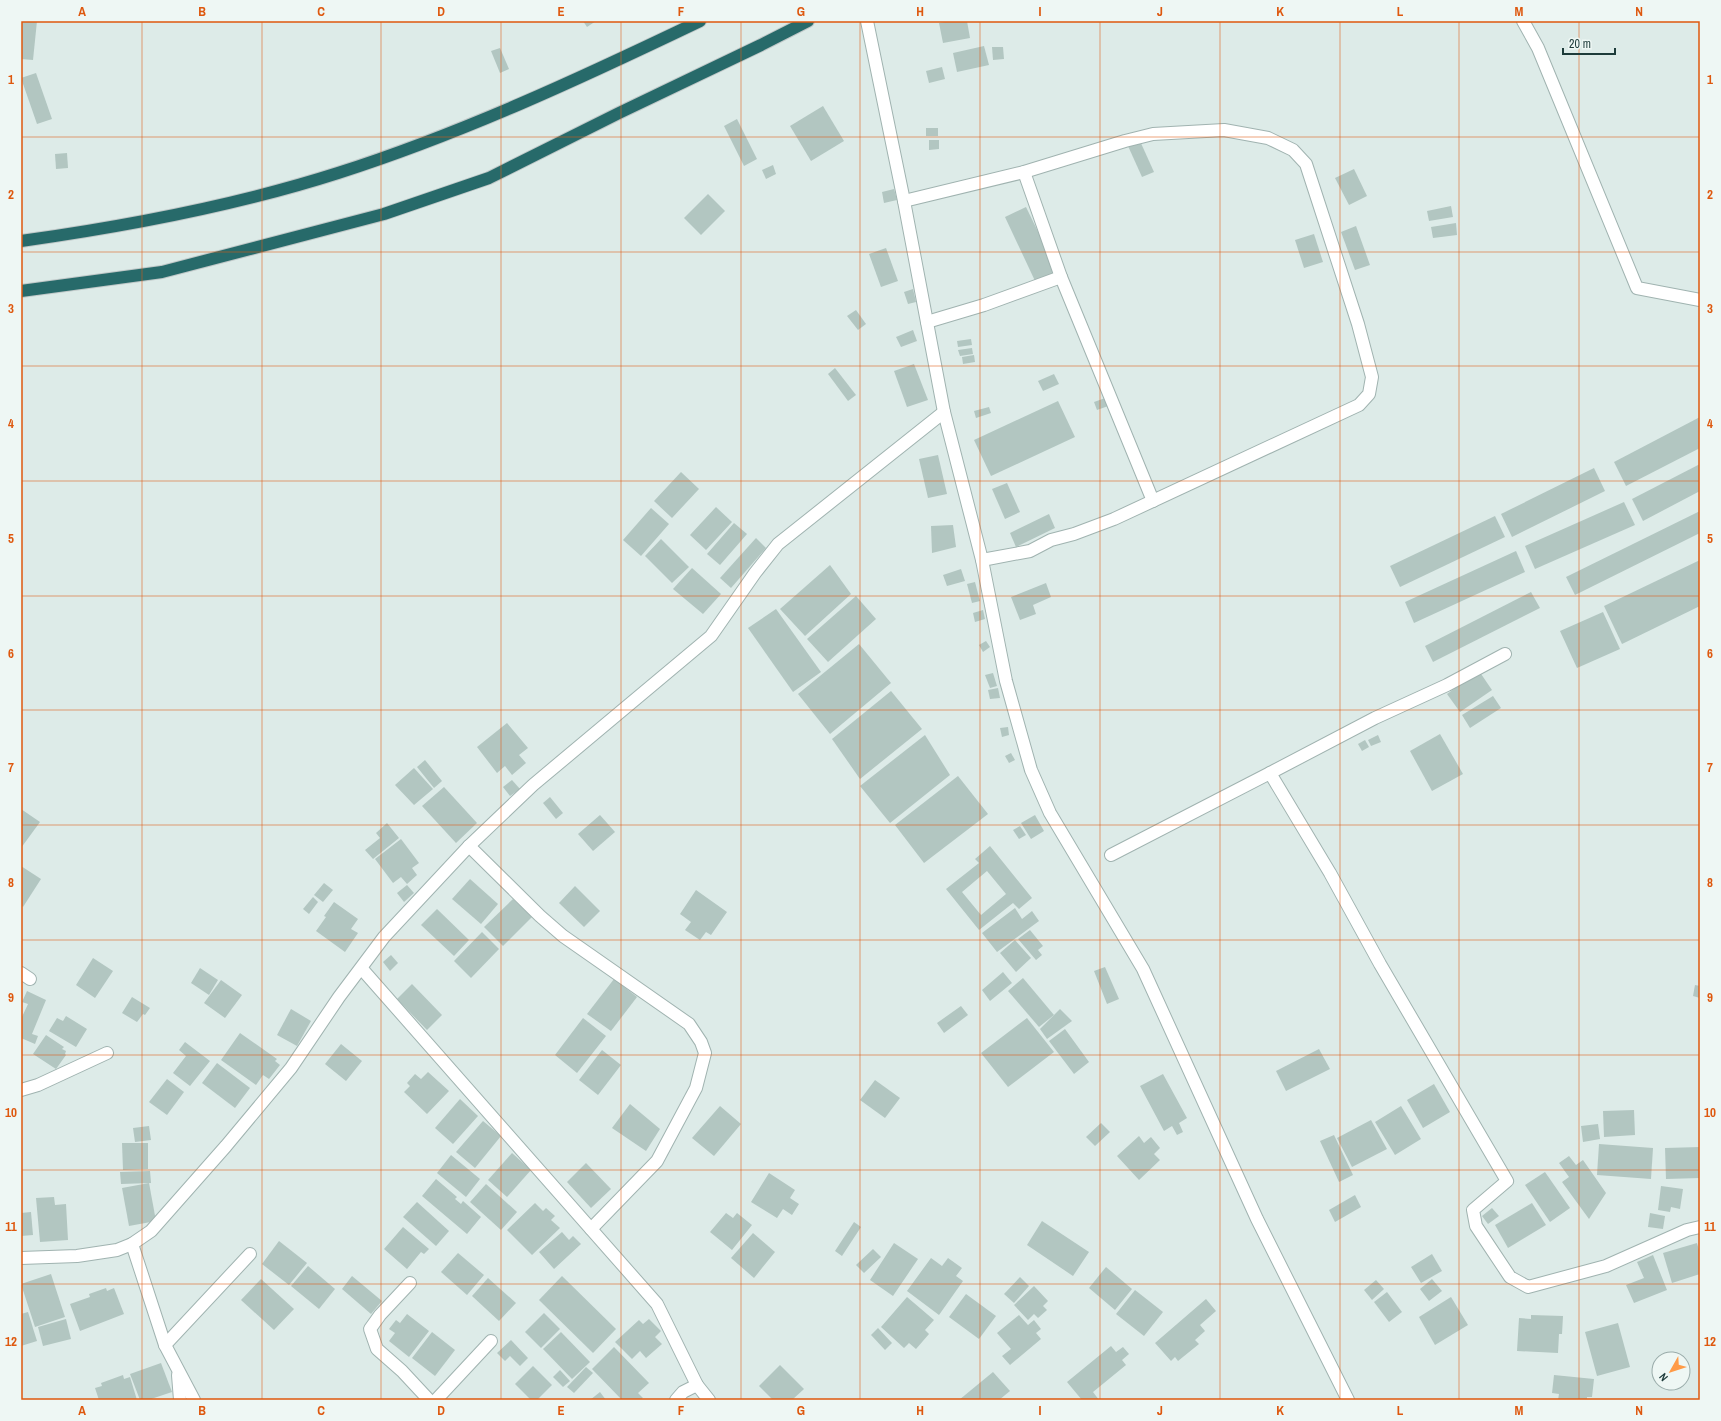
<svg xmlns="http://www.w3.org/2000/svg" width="1721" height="1421" font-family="'Archivo Narrow',sans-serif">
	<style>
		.building { fill: #b2c6c1; fill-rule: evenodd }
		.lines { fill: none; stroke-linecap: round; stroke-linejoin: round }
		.street-casing { stroke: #a0b3b0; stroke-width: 14 }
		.highway-casing { stroke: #c0c8c8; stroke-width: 14 }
		.street { stroke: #fff; stroke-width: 12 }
		.highway { stroke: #276a6a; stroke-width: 12 }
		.grid { fill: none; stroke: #de580e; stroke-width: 1; stroke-opacity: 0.55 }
		.neatline { fill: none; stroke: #de580e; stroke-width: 1.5 }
		.grid-label { font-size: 13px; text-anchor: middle; font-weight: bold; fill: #de580e }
	</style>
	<rect width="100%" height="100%" fill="#ddebe8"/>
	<g class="building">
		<path d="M21,21H37L33,60L21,59Z"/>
		<path d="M583,21H596L587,27Z"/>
		<path d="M951,21H967L970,38L943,43L939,23Z"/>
		<path d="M984,46L989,65L957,72L953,53Z"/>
		<path d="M992,47H1003L1004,59L993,60Z"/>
		<path d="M500,48L509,69L500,73L491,51Z"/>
		<path d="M942,67L945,79L929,83L926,71Z"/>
		<path d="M36,73L52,119L37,124L21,78Z"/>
		<path d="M823,106L844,141L811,161L790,126Z"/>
		<path d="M737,119L757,159L744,166L724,126Z"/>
		<rect x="926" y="128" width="12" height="8"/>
		<path d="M929,140H939V149L929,150Z"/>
		<path d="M1140,141L1154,172L1142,177L1128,146Z"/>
		<path d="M67,153L68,168L56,169L55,154Z"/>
		<path d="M773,165L776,174L766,179L762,170Z"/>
		<path d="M1354,169L1367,196L1349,205L1335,178Z"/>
		<path d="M894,189L897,200L884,203L882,192Z"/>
		<path d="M708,194L725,211L701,235L684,218Z"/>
		<path d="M1451,206L1453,217L1429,221L1427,211Z"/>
		<path d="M1026,207L1058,273L1036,283L1005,217Z"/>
		<path d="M1456,223L1457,235L1433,238L1431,227Z"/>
		<path d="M1356,226L1370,265L1355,270L1341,232Z"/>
		<path d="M1314,234L1323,262L1304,268L1295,240Z"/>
		<path d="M886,248L898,281L881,287L869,254Z"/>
		<path d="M913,289L916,302L908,304L904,292Z"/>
		<path d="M856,310L866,324L858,330L847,316Z"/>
		<path d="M913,330L917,341L901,347L896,337Z"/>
		<path d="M971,339L972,345L958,347L957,341Z"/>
		<path d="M972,348L973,354L960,356L958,350Z"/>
		<path d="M974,355L975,362L963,364L962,357Z"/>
		<path d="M914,364L928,400L907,407L894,371Z"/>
		<path d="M835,368L856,395L848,401L828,374Z"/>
		<path d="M1054,374L1059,384L1043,391L1038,381Z"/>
		<path d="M1108,397L1111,405L1097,410L1094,402Z"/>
		<path d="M1058,401L1075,437L991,476L974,440Z"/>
		<path d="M989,407L991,413L976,418L974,411Z"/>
		<path d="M1700,417V448L1626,486L1614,462Z"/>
		<path d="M938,455L947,494L928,498L919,459Z"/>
		<path d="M1700,464V491L1643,521L1632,499Z"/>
		<path d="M1594,468L1605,491L1512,537L1501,514Z"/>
		<path d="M681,472L699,489L672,518L654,501Z"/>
		<path d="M1007,483L1020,512L1005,519L992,489Z"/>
		<path d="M1624,502L1635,525L1535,569L1525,546Z"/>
		<path d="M716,507L732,522L706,550L690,535Z"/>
		<path d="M651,508L669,524L641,556L623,540Z"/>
		<path d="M1700,511V533L1575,595L1566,577Z"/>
		<path d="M1049,514L1055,528L1016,547L1010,533Z"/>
		<path d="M1495,516L1505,537L1400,587L1390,566Z"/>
		<path d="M734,523L747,534L720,565L707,554Z"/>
		<path d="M953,525L956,547L932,553L931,526Z"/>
		<path d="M756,538L766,548L731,588L720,578Z"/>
		<path d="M661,539L689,567L672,583L645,556Z"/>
		<path d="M1516,551L1525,572L1414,623L1405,602Z"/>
		<path d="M1700,560V606L1622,644L1604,606Z"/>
		<path d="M830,565L851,594L805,636L780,609Z"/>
		<path d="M692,568L721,594L703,614L673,589Z"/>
		<path d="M961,569L965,581L947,586L943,575Z"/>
		<path d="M975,582L980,601L972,603L967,584Z"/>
		<path d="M1046,583L1051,597L1033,605L1036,614L1020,620L1011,597Z"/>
		<path d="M1531,592L1540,608L1433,662L1425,646Z"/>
		<path d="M856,596L876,619L828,662L807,639Z"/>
		<path d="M776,609L821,672L793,692L748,628Z"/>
		<path d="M983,610L985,619L975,622L973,613Z"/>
		<path d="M1603,612L1620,649L1577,668L1560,631Z"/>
		<path d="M986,641L990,647L983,652L979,645Z"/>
		<path d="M859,644L891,683L830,734L798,694Z"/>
		<path d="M1479,671L1492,690L1460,712L1447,694Z"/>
		<path d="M993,673L997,686L990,688L985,675Z"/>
		<path d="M998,688L1000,698L990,699L988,690Z"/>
		<path d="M891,691L922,729L860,779L832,739Z"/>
		<path d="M1493,696L1501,708L1470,728L1462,715Z"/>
		<path d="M507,723L528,748L519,755L526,763L512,775L505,766L497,773L477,747Z"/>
		<path d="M1008,727L1009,735L1002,737L1000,728Z"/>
		<path d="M1440,734L1463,774L1432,791L1410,751Z"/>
		<path d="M925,735L950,775L890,823L860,786Z"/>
		<path d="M1378,735L1381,742L1371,746L1368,740Z"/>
		<path d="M1365,740L1369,747L1362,751L1358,744Z"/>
		<path d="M1011,753L1015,760L1009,763L1005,756Z"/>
		<path d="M425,760L442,781L434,788L417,767Z"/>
		<path d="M414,768L433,789L414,805L395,785Z"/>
		<path d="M958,776L988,814L924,863L895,825Z"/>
		<path d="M512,780L520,789L510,796L503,787Z"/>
		<path d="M444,787L477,823L456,843L422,806Z"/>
		<path d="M550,797L563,813L556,819L543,803Z"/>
		<path d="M21,809L40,822L21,848Z"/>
		<path d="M600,815L615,832L593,851L578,834Z"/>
		<path d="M1035,815L1044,831L1031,839L1021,823Z"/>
		<path d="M387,823L399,838L373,859L365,850L380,838L376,833Z"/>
		<path d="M1020,826L1026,835L1019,839L1013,830Z"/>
		<path d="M401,839L419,863L412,868L417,875L407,884L401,877L393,883L375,859Z"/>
		<path d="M990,846L1032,898L1019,909L1013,903L979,930L946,889L979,863L975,859ZM987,871L1006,894L981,915L962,892Z"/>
		<path d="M21,866L41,879L23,907L21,905Z"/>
		<path d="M470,879L498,904L481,924L452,899Z"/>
		<path d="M324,883L333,890L323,902L314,895Z"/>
		<path d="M407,885L414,893L404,902L397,893Z"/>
		<path d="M575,886L600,911L584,927L559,903Z"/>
		<path d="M696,890L727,912L711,935L706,932L700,940L685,930L691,922L680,914Z"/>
		<path d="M313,897L318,902L309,914L303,909Z"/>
		<path d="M513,899L532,917L503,946L484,927Z"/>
		<path d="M334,902L358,919L351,929L358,933L345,952L316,931L326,917L324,916Z"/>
		<path d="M1015,908L1022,919L1032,911L1039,921L997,952L982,933Z"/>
		<path d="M437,909L469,940L454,956L421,925Z"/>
		<path d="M1030,930L1043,946L1038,950L1042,955L1036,960L1018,939Z"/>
		<path d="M482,932L499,949L471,978L454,961Z"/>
		<path d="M1015,940L1031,958L1016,972L1000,953Z"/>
		<path d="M391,955L398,963L390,971L383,962Z"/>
		<path d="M93,958L113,971L95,998L76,985Z"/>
		<path d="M1105,967L1119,999L1107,1004L1094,971Z"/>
		<path d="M200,968L218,980L209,995L191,983Z"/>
		<path d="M1003,972L1012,983L990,1001L982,990Z"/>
		<path d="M1023,978L1054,1015L1039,1027L1008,991Z"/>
		<path d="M614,979L637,997L611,1031L587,1014Z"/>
		<path d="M221,980L242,995L225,1018L204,1003Z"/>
		<path d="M412,984L442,1015L427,1030L397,999Z"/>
		<path d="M1695,985L1700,986V998L1693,996Z"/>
		<path d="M27,991L46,1000L32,1034L38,1036L35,1044L21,1038V1019L28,1004L22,1002Z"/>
		<path d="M132,997L150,1008L145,1015L143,1014L137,1022L122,1013Z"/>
		<path d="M961,1006L968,1015L944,1033L937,1023Z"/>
		<path d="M291,1009L311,1021L297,1046L277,1035Z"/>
		<path d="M1060,1009L1072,1021L1047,1039L1040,1029Z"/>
		<path d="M66,1016L87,1029L76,1047L49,1031L57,1018L63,1021Z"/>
		<path d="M583,1018L606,1036L577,1073L555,1055Z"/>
		<path d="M1027,1018L1054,1052L1008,1087L981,1053Z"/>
		<path d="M1065,1029L1089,1062L1074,1074L1049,1041Z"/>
		<path d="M240,1033L277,1059L275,1061L280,1065L269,1079L263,1075L256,1085L221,1060Z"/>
		<path d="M46,1035L64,1047L62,1049L66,1051L65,1054L66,1055L56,1069L33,1054Z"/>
		<path d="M185,1042L210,1061L190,1086L173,1073L186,1056L179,1050Z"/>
		<path d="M341,1044L362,1061L346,1081L325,1064Z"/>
		<path d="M1319,1049L1330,1069L1286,1091L1276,1071Z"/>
		<path d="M602,1050L621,1065L598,1095L579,1080Z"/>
		<path d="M217,1063L250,1088L235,1108L202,1083Z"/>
		<path d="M428,1072L449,1091L427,1114L404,1092L410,1086L407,1083L415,1074L421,1079Z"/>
		<path d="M1163,1074L1187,1118L1179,1123L1183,1132L1177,1135L1172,1126L1164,1131L1140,1086Z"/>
		<path d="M167,1079L184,1092L167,1115L149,1102Z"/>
		<path d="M875,1080L900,1098L885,1118L860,1100Z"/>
		<path d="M1434,1084L1450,1112L1423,1128L1407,1100Z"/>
		<path d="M460,1099L478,1116L453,1144L435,1128Z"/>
		<path d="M630,1104L660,1129L646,1151L612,1128Z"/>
		<path d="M720,1106L741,1124L714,1156L692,1138Z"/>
		<path d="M1401,1106L1421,1139L1395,1155L1375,1122Z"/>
		<path d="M1634,1110L1635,1135L1604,1137L1603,1111Z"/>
		<path d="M1371,1120L1387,1149L1352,1167L1337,1138Z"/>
		<path d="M483,1121L501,1136L475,1168L456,1152Z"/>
		<path d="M1101,1123L1110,1132L1095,1146L1086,1137Z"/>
		<path d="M1598,1124L1600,1139L1583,1142L1581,1126Z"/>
		<path d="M149,1126L151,1140L135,1142L133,1128Z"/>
		<path d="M1334,1135L1353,1175L1339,1182L1320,1141Z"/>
		<path d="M1139,1136L1144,1143L1151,1137L1160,1148L1154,1154L1160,1160L1139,1180L1117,1156Z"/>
		<path d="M122,1143H148V1169L123,1170Z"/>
		<path d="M1599,1144L1653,1148L1651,1179L1597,1175Z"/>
		<path d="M1700,1147V1178L1666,1179L1665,1148Z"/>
		<path d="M512,1153L531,1170L507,1197L488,1180Z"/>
		<path d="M451,1155L480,1179L466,1197L437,1173Z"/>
		<path d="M1569,1156L1576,1165L1583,1160L1606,1193L1589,1219L1562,1182L1569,1177L1559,1163Z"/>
		<path d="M586,1163L611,1189L591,1208L567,1182Z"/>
		<path d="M150,1171L151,1183L121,1184L120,1172Z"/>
		<path d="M1545,1172L1570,1208L1550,1222L1525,1185Z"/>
		<path d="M769,1173L795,1190L790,1198L799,1204L792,1215L783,1209L777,1218L751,1202Z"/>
		<path d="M436,1179L457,1197L455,1199L461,1204L463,1201L481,1217L467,1234L422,1196Z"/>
		<path d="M149,1183L156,1221L129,1226L122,1188Z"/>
		<path d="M486,1184L517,1212L501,1230L470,1202Z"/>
		<path d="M1661,1186L1683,1189L1680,1209L1671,1207L1670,1212L1658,1210Z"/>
		<path d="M1355,1195L1361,1207L1335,1222L1329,1210Z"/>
		<path d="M54,1197L55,1205L66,1204L68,1240L40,1242L36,1198Z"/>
		<path d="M417,1202L449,1231L436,1246L403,1217Z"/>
		<path d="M535,1203L543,1211L546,1208L555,1216L551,1220L560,1228L532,1255L507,1230Z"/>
		<path d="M1532,1203L1546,1225L1508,1248L1495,1225Z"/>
		<path d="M1492,1208L1499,1216L1488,1224L1482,1216Z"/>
		<path d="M31,1212L33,1235L21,1236V1213Z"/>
		<path d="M726,1213L733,1218L737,1213L752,1225L732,1250L710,1232Z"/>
		<path d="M1650,1213L1665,1216L1663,1229L1648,1227Z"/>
		<path d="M1042,1221L1089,1252L1073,1276L1027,1245Z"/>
		<path d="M854,1222L861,1227L842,1256L835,1251Z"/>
		<path d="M403,1227L429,1249L424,1254L421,1252L407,1269L384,1249Z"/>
		<path d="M562,1232L569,1240L573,1236L581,1244L554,1269L539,1252Z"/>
		<path d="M753,1233L775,1252L754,1278L731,1258Z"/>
		<path d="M279,1241L307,1263L289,1285L262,1264Z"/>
		<path d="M894,1243L918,1259L893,1296L870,1280Z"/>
		<path d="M1697,1243L1700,1254V1274L1672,1283L1663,1253Z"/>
		<path d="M873,1249L881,1257L864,1273L856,1265Z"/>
		<path d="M458,1253L484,1275L467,1295L441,1272Z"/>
		<path d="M1432,1254L1442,1271L1421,1283L1411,1267Z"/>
		<path d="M1653,1255L1667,1290L1634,1303L1626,1285L1644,1278L1637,1262Z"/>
		<path d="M931,1258L942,1266L948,1258L962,1268L956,1276L963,1281L939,1315L907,1291Z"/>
		<path d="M308,1266L335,1289L319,1309L291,1286Z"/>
		<path d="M1106,1267L1132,1289L1115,1310L1089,1288Z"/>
		<path d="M51,1274L65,1317L35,1327L21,1284Z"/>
		<path d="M352,1276L382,1301L371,1314L342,1289Z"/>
		<path d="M562,1276L616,1329L593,1353L539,1300Z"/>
		<path d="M1020,1277L1029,1286L1014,1303L1004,1294Z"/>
		<path d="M488,1278L516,1303L499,1321L472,1296Z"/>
		<path d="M261,1279L294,1309L274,1330L241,1300Z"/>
		<path d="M1432,1279L1442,1291L1429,1301L1420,1289Z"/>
		<path d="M1376,1280L1384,1289L1372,1300L1364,1290Z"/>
		<path d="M1034,1286L1048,1301L1043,1306L1047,1310L1038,1318L1034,1314L1028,1320L1014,1305Z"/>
		<path d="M106,1288L107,1291L114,1288L124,1314L80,1331L70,1304L90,1297L89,1294Z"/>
		<path d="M1135,1290L1163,1312L1144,1336L1116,1314Z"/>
		<path d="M1387,1292L1402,1312L1389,1322L1374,1302Z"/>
		<path d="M966,1294L996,1316L979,1339L949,1317Z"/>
		<path d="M907,1297L934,1320L925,1330L929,1334L916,1349L909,1343L904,1348L881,1327Z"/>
		<path d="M1451,1297L1468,1325L1435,1345L1419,1317Z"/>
		<path d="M1206,1299L1216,1311L1200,1325L1205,1331L1195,1340L1199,1344L1178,1361L1175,1357L1171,1361L1155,1343Z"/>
		<path d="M28,1312L37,1341L21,1346V1314Z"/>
		<path d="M544,1313L560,1329L541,1348L525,1332Z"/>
		<path d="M407,1314L429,1331L409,1357L389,1341L395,1333L389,1329L396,1320L400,1323Z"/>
		<path d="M1019,1315L1028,1325L1034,1320L1041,1329L1036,1333L1041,1339L1010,1365L1002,1356L1011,1349L997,1333Z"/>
		<path d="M1531,1315L1563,1316L1562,1334H1559L1558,1353L1517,1351L1519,1318L1531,1319Z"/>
		<path d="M66,1319L71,1339L43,1346L38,1327Z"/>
		<path d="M649,1319L661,1331L655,1337L662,1344L646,1358L640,1351L632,1359L615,1342L639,1320L643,1324Z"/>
		<path d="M1618,1323L1630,1367L1597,1376L1585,1332Z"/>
		<path d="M878,1328L892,1343L885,1350L871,1335Z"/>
		<path d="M432,1332L455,1350L435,1376L412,1358Z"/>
		<path d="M561,1332L590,1362L572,1379L543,1349Z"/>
		<path d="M511,1340L528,1358L520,1366L510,1356L505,1361L497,1353Z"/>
		<path d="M1111,1346L1116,1352L1123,1347L1129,1354L1122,1360L1126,1365L1093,1392L1099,1400H1082L1067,1382Z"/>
		<path d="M614,1347L649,1383L638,1393L643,1398L640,1400H622L592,1369Z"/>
		<path d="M161,1363L172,1392L148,1400H140L130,1374Z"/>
		<path d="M780,1365L804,1389L792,1400H773L759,1386Z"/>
		<path d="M533,1366L552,1385L537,1400H531L515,1384Z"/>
		<path d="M586,1367L593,1373L574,1393L567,1387Z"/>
		<path d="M560,1370L570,1381L563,1387L553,1377Z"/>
		<path d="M993,1372L1010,1391L999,1400H959Z"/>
		<path d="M123,1375L124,1379L130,1377L137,1400H99L95,1388L102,1386L101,1383Z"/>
		<path d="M1554,1375L1594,1379L1592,1397H1587V1400H1558L1559,1394L1552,1393Z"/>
		<path d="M600,1392L606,1400H590Z"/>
	</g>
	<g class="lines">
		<defs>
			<g id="street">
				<path d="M867,21L904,201L944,412L982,560L1006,681L1031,770L1050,813L1143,969L1257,1219L1348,1400"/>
				<path d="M1523,21L1538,48L1637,288L1700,300"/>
				<path d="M1024,172L1061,277L1153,501"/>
				<path d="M904,201L1024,172L1125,141L1153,134L1224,130L1268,138L1293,150L1306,164L1358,324L1372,377L1369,394L1359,405L1114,519L1074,534L1051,540L1030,551L982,560"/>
				<path d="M927,322L984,305L1061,277"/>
				<path d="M1270,773L1375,718L1447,685L1505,654"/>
				<path d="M469,846L540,916L563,936L689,1024L701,1042L705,1053L696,1088L657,1161L591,1229"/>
				<path d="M1111,855L1270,773L1330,873L1380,964L1507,1181L1473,1210L1476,1226L1510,1277L1528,1287L1606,1266L1687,1230L1700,1227"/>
				<path d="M362,969L657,1304L697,1385L709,1400"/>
				<path d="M21,973L30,979"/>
				<path d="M21,1090L38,1085L107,1053"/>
				<path d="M132,1244L165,1345L194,1400"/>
				<path d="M21,1258L77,1256L117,1250L132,1244L151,1231L226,1146L291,1068L339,997L384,937L469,846L533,785L711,636L755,573L778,544L944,412"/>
				<path d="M410,1283L380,1315L370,1329L377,1349L402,1371L429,1400"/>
				<path d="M165,1345L250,1254"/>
				<path d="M178,1375L180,1400"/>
				<path d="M436,1400L491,1341"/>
				<path d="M676,1400L683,1392L697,1385"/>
			</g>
			<g id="highway">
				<path d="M21,241C128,226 235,206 338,173C463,133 581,78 700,21"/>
				<path d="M21,291L162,272L384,214L489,178L619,113L761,45L808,21"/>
			</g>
		</defs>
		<use href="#street" class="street-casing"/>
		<use href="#highway" class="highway-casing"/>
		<use href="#street" class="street"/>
		<use href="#highway" class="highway"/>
	</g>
	<path class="grid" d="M142,21V1400M262,21V1400M381,21V1400M501,21V1400M621,21V1400M741,21V1400M860,21V1400M980,21V1400M1100,21V1400M1220,21V1400M1340,21V1400M1459,21V1400M1579,21V1400M21,137H1700M21,252H1700M21,366H1700M21,481H1700M21,596H1700M21,710H1700M21,825H1700M21,940H1700M21,1055H1700M21,1170H1700M21,1284H1700"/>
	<rect width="1721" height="1421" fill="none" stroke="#eef7f4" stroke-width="44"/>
	<g transform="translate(1671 1371) rotate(231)"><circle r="19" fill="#eef7f4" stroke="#9aacaa"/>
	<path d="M0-3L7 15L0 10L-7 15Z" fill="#ff9b47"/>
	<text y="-6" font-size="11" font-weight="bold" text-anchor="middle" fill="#1d3b3a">N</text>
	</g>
	<path d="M1563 48v6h52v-6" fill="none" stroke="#1d3b3a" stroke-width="2"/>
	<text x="1569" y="48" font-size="12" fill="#1d3b3a" stroke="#eef7f4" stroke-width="3" paint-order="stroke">20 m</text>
	<rect x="22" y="22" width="1677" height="1377" class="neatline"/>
	<g class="grid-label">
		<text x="82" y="16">A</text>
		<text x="202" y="16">B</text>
		<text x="321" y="16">C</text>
		<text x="441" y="16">D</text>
		<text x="561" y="16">E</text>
		<text x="681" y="16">F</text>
		<text x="801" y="16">G</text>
		<text x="920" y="16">H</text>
		<text x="1040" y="16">I</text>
		<text x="1160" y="16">J</text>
		<text x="1280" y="16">K</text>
		<text x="1400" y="16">L</text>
		<text x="1519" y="16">M</text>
		<text x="1639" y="16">N</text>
		<text x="11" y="84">1</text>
		<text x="1710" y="84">1</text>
		<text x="11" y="199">2</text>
		<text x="1710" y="199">2</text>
		<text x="11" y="313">3</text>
		<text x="1710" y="313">3</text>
		<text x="11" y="428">4</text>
		<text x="1710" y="428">4</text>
		<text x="11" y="543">5</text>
		<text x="1710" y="543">5</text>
		<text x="11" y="658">6</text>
		<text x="1710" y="658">6</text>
		<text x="11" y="772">7</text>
		<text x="1710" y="772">7</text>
		<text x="11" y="887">8</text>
		<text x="1710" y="887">8</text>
		<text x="11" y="1002">9</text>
		<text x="1710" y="1002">9</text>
		<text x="11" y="1117">10</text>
		<text x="1710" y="1117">10</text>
		<text x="11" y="1231">11</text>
		<text x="1710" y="1231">11</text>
		<text x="11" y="1346">12</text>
		<text x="1710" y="1346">12</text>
		<text x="82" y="1415">A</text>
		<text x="202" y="1415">B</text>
		<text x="321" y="1415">C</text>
		<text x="441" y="1415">D</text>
		<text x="561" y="1415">E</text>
		<text x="681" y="1415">F</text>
		<text x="801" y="1415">G</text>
		<text x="920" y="1415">H</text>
		<text x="1040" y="1415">I</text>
		<text x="1160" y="1415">J</text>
		<text x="1280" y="1415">K</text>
		<text x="1400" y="1415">L</text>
		<text x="1519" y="1415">M</text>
		<text x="1639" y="1415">N</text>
	</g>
</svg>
